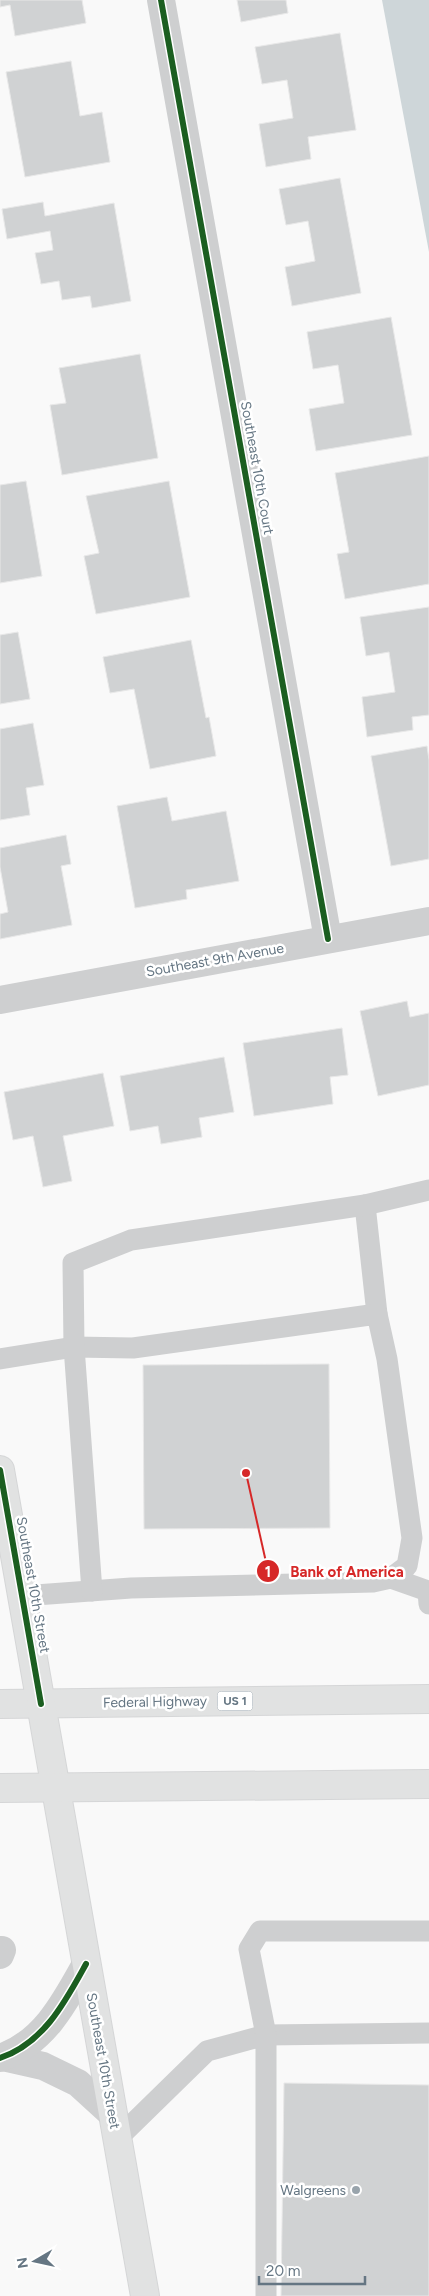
<svg xmlns="http://www.w3.org/2000/svg" width="429" height="2296" font-family="Figtree,sans-serif">
	<style>
		.water { fill: #ced6d9 }
		.building { fill: #d0d2d3; stroke: #e8e8e8 }
		.lines { fill: none; stroke-linecap: round; stroke-linejoin: round }
		.secondary-casing { stroke: #d5d6d7; stroke-width: 30 }
		.primary-casing { stroke: #d5d6d7; stroke-width: 30 }
		.lane { stroke: #cecfd0; stroke-width: 21 }
		.street { stroke: #cecfd0; stroke-width: 28 }
		.secondary { stroke: #e1e2e2; stroke-width: 28 }
		.primary { stroke: #e1e2e2; stroke-width: 28 }
		.cycleway-casing { stroke: #fff; stroke-width: 9 }
		.cycleway { stroke: #1b5e20; stroke-width: 6 }
		.poi-dot { fill: #99a4ac; stroke: #fff; stroke-width: 2 }
		.labels { text-anchor: middle; dominant-baseline: central; stroke-width: 5; stroke-linejoin: round; paint-order: stroke }
		.shield { fill: #fff; stroke: #939fa8; stroke-width: 1 }
		.shield-label { font-size: 12px; font-weight: bold; fill: #657683 }
		.street-label { font-size: 14px; fill: #657683; stroke: #fff }
		.poi-label { font-size: 14px; fill: #657683; stroke: #fff; text-anchor: end }
		.leader { fill: none; stroke: #d62828; stroke-width: 2 }
		.callout-dot { fill: #d62828; stroke: #fff; stroke-width: 2 }
		.mark-label { font-size: 15px; text-anchor: middle; font-weight: bold; fill: #fff }
		.callout-label { font-size: 15px; text-anchor: middle; font-weight: bold; fill: #d62828; stroke: #fff; stroke-width: 5; stroke-linejoin: round; paint-order: stroke }
	</style>
	<rect width="100%" height="100%" fill="#f9f9f9"/>
	<path class="water" d="M382,0H429V252Z"/>
	<g class="building">
		<path d="M0,0H82L86,23L15,36L10,5L0,7Z"/>
		<path d="M237,0H286L288,13L241,22Z"/>
		<path d="M340,33L356,130L308,137L311,159L266,167L259,124L293,118L287,80L262,84L255,47Z"/>
		<path d="M71,61L80,116L102,112L110,162L25,177L6,72Z"/>
		<path d="M340,178L361,293L292,306L285,267L315,261L308,221L286,225L279,189Z"/>
		<path d="M43,202L45,216L114,203L131,301L92,308L90,296L62,300L59,281L41,284L35,253L53,250L50,231L7,239L2,209Z"/>
		<path d="M391,317L412,435L316,451L309,409L344,403L338,365L313,369L307,332Z"/>
		<path d="M140,354L158,458L62,475L50,405L66,403L59,368Z"/>
		<path d="M429,456V584L345,599L337,554L349,552L335,473Z"/>
		<path d="M26,481L42,576L0,583V485Z"/>
		<path d="M169,481L190,597L96,614L84,556L99,553L86,496Z"/>
		<path d="M429,607V715L412,717L413,730L367,737L362,697L395,692L389,652L366,656L360,617Z"/>
		<path d="M18,632L30,699L0,704V635Z"/>
		<path d="M191,640L206,718L209,717L216,756L150,769L134,689L110,693L103,657Z"/>
		<path d="M33,723L44,785L26,788L30,815L0,820V729Z"/>
		<path d="M427,746L429,760V859L391,866L371,756Z"/>
		<path d="M167,797L172,821L226,811L239,881L186,890L187,899L135,908L117,806Z"/>
		<path d="M66,835L71,864L61,866L72,925L0,939V914L8,912L0,867V848Z"/>
		<path d="M407,1001L410,1017L429,1013V1085L378,1096L360,1011Z"/>
		<path d="M342,1028L348,1075L330,1077L333,1104L254,1116L243,1043Z"/>
		<path d="M224,1057L234,1112L199,1118L202,1137L161,1144L158,1126L130,1131L120,1076Z"/>
		<path d="M103,1073L114,1126L63,1136L72,1181L43,1187L33,1136L13,1140L4,1092Z"/>
		<path d="M329,1364L330,1528L144,1529L143,1365Z"/>
		<path d="M284,2083L429,2085V2296H281Z"/>
	</g>
	<g class="lines">
		<defs>
			<path id="secondary" d="M0,1470L41,1704"/>
			<g id="primary">
				<path d="M0,1704L429,1699"/>
				<path d="M41,1704L145,2296"/>
				<path d="M0,1788L429,1784"/>
			</g>
		</defs>
		<use href="#secondary" class="secondary-casing"/>
		<use href="#primary" class="primary-casing"/>
		<g class="lane">
			<path d="M365,1205L377,1314"/>
			<path d="M0,1359L74,1347L133,1348L377,1314L387,1359L412,1538L407,1566L391,1578L373,1582L131,1588L22,1596"/>
			<path d="M391,1578L428,1591L429,1604"/>
			<path d="M92,1591L74,1347L73,1263L131,1240L365,1205L429,1190"/>
			<path d="M117,2139L207,2051L266,2035L429,2033"/>
			<path d="M266,2296V2035L249,1949L260,1931H429"/>
		</g>
		<g class="street">
			<path d="M161,0L328,939"/>
			<path d="M0,1000L429,921"/>
			<path d="M0,1955L2,1950"/>
			<path d="M3,2057L43,2066L78,2083L112,2114"/>
			<path d="M0,2058C44,2043 65,2002 86,1964"/>
		</g>
		<use href="#secondary" class="secondary"/>
		<use href="#primary" class="primary"/>
		<defs>
			<g id="cycleway">
				<path d="M161,0L328,939"/>
				<path d="M0,1470L41,1704"/>
				<path d="M0,2058C44,2043 65,2002 86,1964"/>
			</g>
		</defs>
		<use href="#cycleway" class="cycleway-casing"/>
		<use href="#cycleway" class="cycleway"/>
	</g>
	<circle class="poi-dot" cx="356" cy="2190" r="5"/>
	<g class="labels">
		<rect class="shield" x="217.5" y="1691.5" width="35" height="19" rx="4"/>
		<g class="shield-label">
			<text x="235" y="1701">US 1</text>
		</g>
		<g class="street-label">
			<text transform="translate(257 468) rotate(80)">Southeast 10th Court</text>
			<text transform="translate(215 960) rotate(-10)">Southeast 9th Avenue</text>
			<text transform="translate(33 1585) rotate(80)">Southeast 10th Street</text>
			<text transform="translate(155 1702) rotate(-1)">Federal Highway</text>
			<text transform="translate(103 2061) rotate(80)">Southeast 10th Street</text>
		</g>
		<g class="poi-label">
			<text x="346" y="2190">Walgreens</text>
		</g>
	</g>
	<path class="leader" d="M246 1473L268 1571"/>
	<g class="callout-dot">
		<circle cx="246" cy="1473" r="5"/>
		<circle cx="268" cy="1571" r="12"/>
	</g>
	<g class="mark-label">
		<text x="268" y="1577">1</text>
	</g>
	<g class="callout-label">
		<text x="347" y="1577">Bank of America</text>
	</g>
	<g transform="translate(35 2261) rotate(261)" stroke="#ffffff" stroke-width="4" paint-order="stroke">
	<path d="M0-4L9 19L0 12L-9 19Z" fill="#657683"/>
	<text y="-8" font-size="14" font-weight="bold" text-anchor="middle" fill="#657683">N</text>
	</g>
	<path d="M259 2276v8h106v-8" fill="none" stroke="#657683" stroke-width="2.5"/>
	<text x="266" y="2276" font-size="15" fill="#657683" stroke="#ffffff" stroke-width="4" paint-order="stroke">20 m</text>
</svg>
